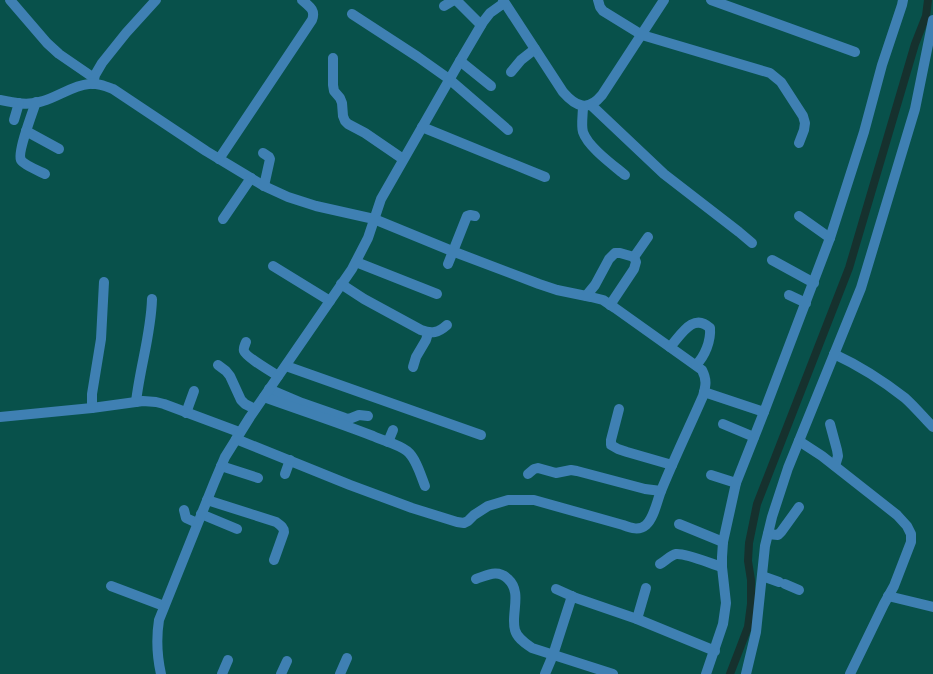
<svg xmlns="http://www.w3.org/2000/svg" width="933" height="674" font-family="Poppins,sans-serif">
	<style>
		.lines { fill: none; stroke-linecap: round; stroke-linejoin: round }
		.canal { stroke: #16312e; stroke-width: 8 }
		.minor { stroke: #3f80b3; stroke-width: 10 }
	</style>
	<rect width="100%" height="100%" fill="#08514b"/>
	<g class="lines">
		<path class="canal" d="M730,674L740,648L748,627L751,604V580L748,561L749,543L757,504L849,268L915,44L926,16L928,0"/>
		<g class="minor">
			<path d="M10,0L47,43L59,54L94,78"/>
			<path d="M456,0L481,25"/>
			<path d="M503,0L563,92C576,107 588,112 602,95L664,0"/>
			<path d="M598,0L600,7L603,11L642,35L770,73L781,82L803,116L805,123L804,130L799,143"/>
			<path d="M711,0L855,52"/>
			<path d="M444,6L454,0"/>
			<path d="M352,14L418,57L449,79L508,130"/>
			<path d="M333,58V85L334,91L340,98L342,103L343,116L345,121L348,124L365,133L403,159"/>
			<path d="M460,61L491,86"/>
			<path d="M511,72L521,60L535,49"/>
			<path d="M93,84L95,75L102,63L126,33L156,0"/>
			<path d="M0,100C14,103 29,106 43,101C57,97 74,85 89,84C98,83 105,86 113,89L206,151L264,186L288,197L316,206L374,219L452,251L539,284L557,290L591,297L603,300L615,308L702,370C707,380 706,385 703,396C689,428 674,459 661,491C657,501 654,518 646,525C639,531 631,528 623,525L534,500H508L488,506L474,515L468,521L464,523L457,522L412,508L350,485L236,439"/>
			<path d="M36,102C33,111 17,153 21,160C24,165 39,171 45,174"/>
			<path d="M591,105L664,174L739,232L752,243"/>
			<path d="M583,106C583,114 581,125 583,132C588,147 613,165 625,175"/>
			<path d="M14,120L19,103"/>
			<path d="M422,127L545,177"/>
			<path d="M26,131L59,149"/>
			<path d="M263,153L269,157L270,159L264,186"/>
			<path d="M219,159L312,20C316,10 309,6 302,0"/>
			<path d="M799,216L830,238"/>
			<path d="M223,219L251,178"/>
			<path d="M772,260L814,283"/>
			<path d="M356,262L437,294"/>
			<path d="M448,264L467,216L470,215L475,216"/>
			<path d="M273,266L330,301"/>
			<path d="M341,284L364,299L421,330C432,334 438,333 447,325"/>
			<path d="M789,295L806,303"/>
			<path d="M586,296L595,285L609,259L615,253H620L634,257L648,237"/>
			<path d="M610,305L634,269L636,262L634,257"/>
			<path d="M246,342C245,345 243,348 244,351C246,357 272,372 278,376"/>
			<path d="M670,347C681,335 693,312 710,328C711,341 705,356 696,365"/>
			<path d="M834,354C860,366 882,380 905,398C915,407 924,418 933,427"/>
			<path d="M218,365L226,371L230,376L241,400L245,404L255,409"/>
			<path d="M286,366L481,435"/>
			<path d="M413,367L416,357L426,340L428,333"/>
			<path d="M269,389L302,403L345,418L349,419L359,415L368,416"/>
			<path d="M704,392L764,412"/>
			<path d="M264,397C300,410 337,422 373,436C384,441 398,444 407,451C416,458 421,476 425,486"/>
			<path d="M136,402C140,367 151,334 152,299"/>
			<path d="M92,408V394L101,339L104,282"/>
			<path d="M619,409L611,440V445L618,449L627,452L672,465"/>
			<path d="M186,413L194,391"/>
			<path d="M0,417L92,408L143,401L156,402L164,404L239,432"/>
			<path d="M723,424L754,437"/>
			<path d="M830,424L837,450L838,456L835,466"/>
			<path d="M799,441L822,456L897,515L907,526L911,534V542L894,586L884,604L850,674"/>
			<path d="M388,442L393,430"/>
			<path d="M221,466L258,478"/>
			<path d="M285,474L290,460"/>
			<path d="M528,474L534,469L538,468L556,473L571,470L577,471L645,489L661,491"/>
			<path d="M711,475L736,483"/>
			<path d="M207,500L276,522C280,525 284,527 284,532L274,560"/>
			<path d="M184,510L186,518L197,523"/>
			<path d="M201,514L237,529"/>
			<path d="M679,524L723,542"/>
			<path d="M768,534L778,535L781,532L799,507"/>
			<path d="M660,564C665,561 671,555 676,554C687,553 711,564 722,567"/>
			<path d="M762,576L779,582"/>
			<path d="M476,579C488,575 498,569 508,579C520,590 514,606 514,621C514,623 514,627 515,630C517,638 525,643 532,648L613,674"/>
			<path d="M785,584L799,590"/>
			<path d="M111,586L164,606"/>
			<path d="M556,589L576,598L637,619L715,651"/>
			<path d="M888,596L933,607"/>
			<path d="M637,619L646,588"/>
			<path d="M161,674C157,656 156,639 159,620L214,483L225,457L250,417L352,269L368,238L381,199L460,61L483,22L490,13L504,3"/>
			<path d="M222,674L228,660"/>
			<path d="M281,674L287,661"/>
			<path d="M340,674L347,658"/>
			<path d="M545,674L553,655L572,596"/>
			<path d="M706,674L723,624L726,603L722,567V557L723,542L736,483L764,412L830,238L864,132L882,65L902,5L903,0"/>
			<path d="M746,674L756,632L765,546L772,517L788,468L861,288L915,109L933,20"/>
		</g>
	</g>
</svg>
